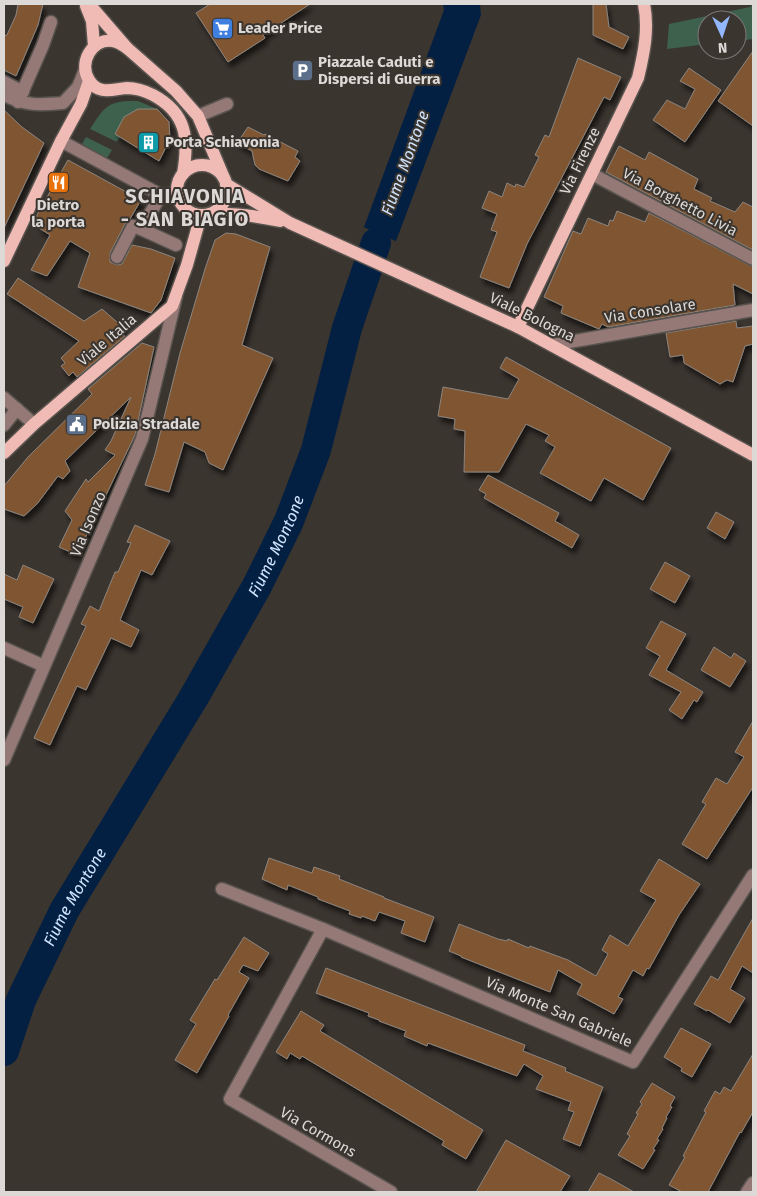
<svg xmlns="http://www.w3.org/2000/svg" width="757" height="1196" font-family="'Fira Sans',sans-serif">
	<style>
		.green { fill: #3e614d }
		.water { fill: #031f42 }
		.pier { fill: #3b3530 }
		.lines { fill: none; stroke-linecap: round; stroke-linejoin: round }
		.river { stroke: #031f42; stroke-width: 30 }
		.building { fill: #805732; stroke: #8b847f; filter: url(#shadow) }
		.minor-casing { stroke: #58534e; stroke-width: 15 }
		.major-casing { stroke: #58534e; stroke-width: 15 }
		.minor { stroke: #947976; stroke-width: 12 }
		.major { stroke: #f1bbb5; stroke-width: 12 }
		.labels { text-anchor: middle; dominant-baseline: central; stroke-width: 4; stroke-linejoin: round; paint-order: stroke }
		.poi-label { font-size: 15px; font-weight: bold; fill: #dcd9d6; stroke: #3b3530; text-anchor: start }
		.street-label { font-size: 15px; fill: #dcd9d6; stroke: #3b3530 }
		.water-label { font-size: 16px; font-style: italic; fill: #cfe3fd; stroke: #3b3530 }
		.district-label { font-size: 20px; font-weight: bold; letter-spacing: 1px; fill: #dcd9d6; stroke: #3b3530 }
	</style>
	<defs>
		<filter id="shadow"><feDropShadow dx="3" dy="5.5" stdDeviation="2.5" flood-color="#0009"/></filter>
	</defs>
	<rect width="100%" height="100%" fill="#3b3530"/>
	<g class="green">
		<path d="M753,4V39L737,41V20H707V44L667,49L669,24L750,7Z"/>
		<path d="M138,101L157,109C132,109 127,112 115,134L120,137L117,142L90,129C105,106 108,100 138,101Z"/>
		<path d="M86,137L112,150L107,158L82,144Z"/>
	</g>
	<path class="water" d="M443,4H480L481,15L378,289L346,276L444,10Z"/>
	<path class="pier" d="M361,226L398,242L379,291L343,275Z"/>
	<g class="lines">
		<path class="river" id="s1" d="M4,1051L21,1000L64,911L194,697L257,586L289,521L316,450L347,328L376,243"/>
	</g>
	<g class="building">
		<path d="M18,4H43L38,25L16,76L4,70V36L7,35L16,15Z"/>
		<path d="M210,4H310L263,35L265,38L228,62L196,13Z"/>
		<path d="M593,4H606L609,27L629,37L623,49L593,35Z"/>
		<path d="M753,51V126L718,101Z"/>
		<path d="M578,58L621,77L610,100L604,97L527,244L509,288L480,277L497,232L491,230L497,214L482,208L489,191L502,197L507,183L515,187L516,184L524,187L539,157L535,155L545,135L549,137Z"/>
		<path d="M689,68L721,90L685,142L653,120L667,100L685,109L695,89L680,81Z"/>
		<path d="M138,109H157L169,122L170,139L159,161L115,134L124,117Z"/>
		<path d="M4,110L22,127L44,143L4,228Z"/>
		<path d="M248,127L264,135L265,134L298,151L295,157L300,161L288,181L259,169L255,165L252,151L237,143Z"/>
		<path d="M619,146L645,160L649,152L698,179L694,189L712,198L710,201L735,212L743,202L753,207V250L606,172Z"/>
		<path d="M68,160L141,200L130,219L126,222L110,253V262L117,265L122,264L132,245L151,249L175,258L161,300L151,313L78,287L90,253L70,241L47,276L31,270L50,235L39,228L41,224L34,220Z"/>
		<path d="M617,211L645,222L649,213L753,267V294L733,284L735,305L608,327L602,324L599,329L561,313L563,306L544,297L573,231L581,234L588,218L608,226L610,220L613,221Z"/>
		<path d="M226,233L236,234L270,247L242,345L273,358L223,470L209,463L205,452L184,442L169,492L145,485L155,454L180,353L205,269L215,240Z"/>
		<path d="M18,278L84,321L102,309L125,329L120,334L125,336L77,377L73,372L69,376L61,366L65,363L61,358L79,341L7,294Z"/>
		<path d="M736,321L737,328L753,326V344L745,346L733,382L727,380L720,384L684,363L683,355L670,357L666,333Z"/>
		<path d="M142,343L154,347L135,435L77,555L59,547L72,520L65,511L86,479L88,482L115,455L105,450L111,441L131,397L65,461L70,471L63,479L58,476L37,504L24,516L4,509V486L28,457L92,394L88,389Z"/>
		<path d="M506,357L671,448L643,500L604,478L591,501L540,473L555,447L545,441L549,435L526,424L499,472H464L465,431L454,429L455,419L438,416L443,387L508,399L519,379L500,368Z"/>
		<path d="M488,475L559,513L555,521L579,535L572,548L484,498L486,494L479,490Z"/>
		<path d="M716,512L734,522L725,539L707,528Z"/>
		<path d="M135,525L170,541L152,575L141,570L120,620L139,630L131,647L111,638L86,690L77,686L50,745L34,738L86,626L81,624L90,606L99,611L115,572H118L131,543L127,542Z"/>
		<path d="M665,562L690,576L675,603L650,589Z"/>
		<path d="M23,565L54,579L33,623L19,617L23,607L4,599V574L17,580Z"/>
		<path d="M661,621L686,634L666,670L703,692L697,702L694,700L682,719L669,710L681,692L649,675L660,656L646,648Z"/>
		<path d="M714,647L731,658L734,653L746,661L730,687L701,670Z"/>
		<path d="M753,721V787L707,859L682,844L706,804L702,802L716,778L727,784L744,757L735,752Z"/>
		<path d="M269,858L312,873L314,867L340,876L339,879L384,897V898L434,917L425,942L401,933L405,921L379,912L375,921L362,916L361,918L349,914L350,911L318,899V897L288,885L287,890L262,879Z"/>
		<path d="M659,859L700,884L679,915L649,969L647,968L643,976L633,970L618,997L623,999L614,1014L577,994L582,984L558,970L550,992L461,957V956L449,951L459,924L498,939L507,941L508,939L529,948L530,946L568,960L596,976L608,954L602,950L610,935L628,946L656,900L640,891Z"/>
		<path d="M753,918V973L742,966L730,989L745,998L730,1023L708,1010L707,1011L694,1004L711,976L718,980Z"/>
		<path d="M244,937L269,953L258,971L243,965L239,972L249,978L228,1015L229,1016L197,1073L175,1060L196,1024L190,1020L215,979L217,980Z"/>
		<path d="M326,968L525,1045L523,1051L566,1068L565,1071L603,1087L580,1146L563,1139L574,1112L568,1110L571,1102L536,1089L543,1076L524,1064L517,1076L428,1043L427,1046L404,1036L406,1031L379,1021V1020L368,1016L369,1013L316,993Z"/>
		<path d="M301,1011L324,1025L320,1031L483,1130L466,1159L442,1145L444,1141L302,1056L300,1059L290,1053L287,1059L276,1052Z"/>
		<path d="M681,1028L711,1044L692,1077L681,1071L682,1068L664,1057Z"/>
		<path d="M753,1054V1112L741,1133L740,1132L708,1192H682L669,1185L685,1157L683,1156L706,1112L704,1111L715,1091L720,1094L724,1087L731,1091Z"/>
		<path d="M652,1083L675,1097L670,1106L672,1107L666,1117L667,1118L662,1128L663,1129L657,1139L659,1140L653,1149L655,1150L643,1169L618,1155L630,1136L627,1134L638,1114L636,1113L642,1104L640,1102Z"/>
		<path d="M506,1140L570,1176L560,1192H476Z"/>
		<path d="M599,1173L611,1179L634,1192H588Z"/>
	</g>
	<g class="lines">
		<defs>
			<g id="minor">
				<path d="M4,82L23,92"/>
				<path d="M4,95C26,106 39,105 63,103L78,87L85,70"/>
				<path d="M18,102L43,45L51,22"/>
				<path d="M198,116L227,104"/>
				<path d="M61,141L161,195L177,193"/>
				<path d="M592,174L753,259"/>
				<path d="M161,195L141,229L176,245"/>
				<path d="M117,257L133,226L141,229"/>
				<path d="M552,345L753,310"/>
				<path d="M4,398L34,424"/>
				<path d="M4,425L17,409"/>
				<path d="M4,648L44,666"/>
				<path d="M4,760L142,439L176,297"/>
				<path d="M222,889L323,929"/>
				<path d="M391,1192L230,1099L323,929L633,1062L753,875"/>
				<path d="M747,1192L753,1183"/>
			</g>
			<g id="major">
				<path d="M89,4L127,48L176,91L198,116L224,178"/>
				<path d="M86,6L92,21L94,46"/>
				<path d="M127,48C123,45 118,42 113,41C92,38 78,63 89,80C99,96 113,89 127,88C136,88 145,91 153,95C187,113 189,139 183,174"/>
				<circle cx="202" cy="190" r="25"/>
				<path d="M226,184L290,223L518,327L753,455"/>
				<path d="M211,214C235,213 257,216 280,221"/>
				<path d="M4,261L61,141L81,104L89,81"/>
				<path d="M518,327L638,78C644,53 649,29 644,4"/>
				<path d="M4,453L34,424L172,306L187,265L201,215"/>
			</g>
		</defs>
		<use href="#minor" class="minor-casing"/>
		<use href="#major" class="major-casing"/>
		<use href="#minor" class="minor"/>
		<use href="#major" class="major"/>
	</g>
	<defs>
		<symbol id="supermarket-square" viewBox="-11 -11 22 22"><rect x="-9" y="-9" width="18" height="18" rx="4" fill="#3f7fe0" stroke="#3b3530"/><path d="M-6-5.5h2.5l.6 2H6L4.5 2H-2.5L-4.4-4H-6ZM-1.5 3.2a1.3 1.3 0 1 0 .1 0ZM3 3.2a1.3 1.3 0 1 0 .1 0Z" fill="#fff"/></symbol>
		<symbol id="parking-square" viewBox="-11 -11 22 22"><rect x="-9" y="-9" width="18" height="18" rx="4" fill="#5c6f8a" stroke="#3b3530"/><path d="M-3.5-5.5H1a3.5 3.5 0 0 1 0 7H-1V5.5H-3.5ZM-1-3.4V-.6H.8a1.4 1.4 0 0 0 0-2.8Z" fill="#fff"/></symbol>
		<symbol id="building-square" viewBox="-11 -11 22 22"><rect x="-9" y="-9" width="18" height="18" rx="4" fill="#0f9aa8" stroke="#3b3530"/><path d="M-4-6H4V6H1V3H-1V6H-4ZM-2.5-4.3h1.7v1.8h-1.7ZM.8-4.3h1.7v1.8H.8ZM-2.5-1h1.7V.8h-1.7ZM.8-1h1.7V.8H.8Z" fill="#fff"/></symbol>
		<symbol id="restaurant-square" viewBox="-11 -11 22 22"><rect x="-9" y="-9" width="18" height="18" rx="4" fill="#e8710a" stroke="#3b3530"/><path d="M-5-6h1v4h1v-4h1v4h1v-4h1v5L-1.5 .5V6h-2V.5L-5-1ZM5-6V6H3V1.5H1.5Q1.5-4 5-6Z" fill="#fff"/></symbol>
		<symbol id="civic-square" viewBox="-11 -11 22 22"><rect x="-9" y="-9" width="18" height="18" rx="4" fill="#5c6f8a" stroke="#3b3530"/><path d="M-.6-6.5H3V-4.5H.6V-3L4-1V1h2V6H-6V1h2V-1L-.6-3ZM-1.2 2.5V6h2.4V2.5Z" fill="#fff"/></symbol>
	</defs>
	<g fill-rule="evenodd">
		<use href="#supermarket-square" x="210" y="16" width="25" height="25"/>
		<use href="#parking-square" x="290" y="58" width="25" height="25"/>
		<use href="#building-square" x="136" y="130" width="25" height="25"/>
		<use href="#restaurant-square" x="46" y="170" width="25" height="25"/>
		<use href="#civic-square" x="64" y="412" width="25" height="25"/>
	</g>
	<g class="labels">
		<g class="poi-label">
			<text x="238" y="28">Leader Price</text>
			<text x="318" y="62">Piazzale Caduti e<tspan x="318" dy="17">Dispersi di Guerra</tspan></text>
			<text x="165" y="142">Porta Schiavonia</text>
			<text x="58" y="205" text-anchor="middle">Dietro<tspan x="58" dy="17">la porta</tspan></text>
			<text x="93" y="424">Polizia Stradale</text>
		</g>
		<g class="street-label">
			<text transform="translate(580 161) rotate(-64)">Via Firenze</text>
			<text transform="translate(680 202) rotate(28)">Via Borghetto Livia</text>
			<text transform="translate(650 311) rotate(-9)">Via Consolare</text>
			<text transform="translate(532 317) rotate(26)">Viale Bologna</text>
			<text transform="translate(107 340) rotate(-40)">Viale Italia</text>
			<text transform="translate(88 524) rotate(-67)">Via Isonzo</text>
			<text transform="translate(559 1012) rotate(23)">Via Monte San Gabriele</text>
			<text transform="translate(318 1132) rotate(30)">Via Cormons</text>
		</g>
		<g class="water-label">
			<text transform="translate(405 163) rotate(-70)">Fiume Montone</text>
			<text stroke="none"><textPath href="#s1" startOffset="575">Fiume Montone</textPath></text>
			<text stroke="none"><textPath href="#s1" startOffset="170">Fiume Montone</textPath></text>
		</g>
		<g class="district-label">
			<text x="185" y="196">SCHIAVONIA<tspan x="185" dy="23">- SAN BIAGIO</tspan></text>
		</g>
	</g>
	<rect width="757" height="1196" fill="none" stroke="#dcd9d6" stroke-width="10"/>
	<g transform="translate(722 35) rotate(177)"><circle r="24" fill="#3b3530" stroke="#7b7772"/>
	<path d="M0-4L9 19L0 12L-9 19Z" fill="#93b7fd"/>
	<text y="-8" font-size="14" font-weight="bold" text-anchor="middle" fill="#dcd9d6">N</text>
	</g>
</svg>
